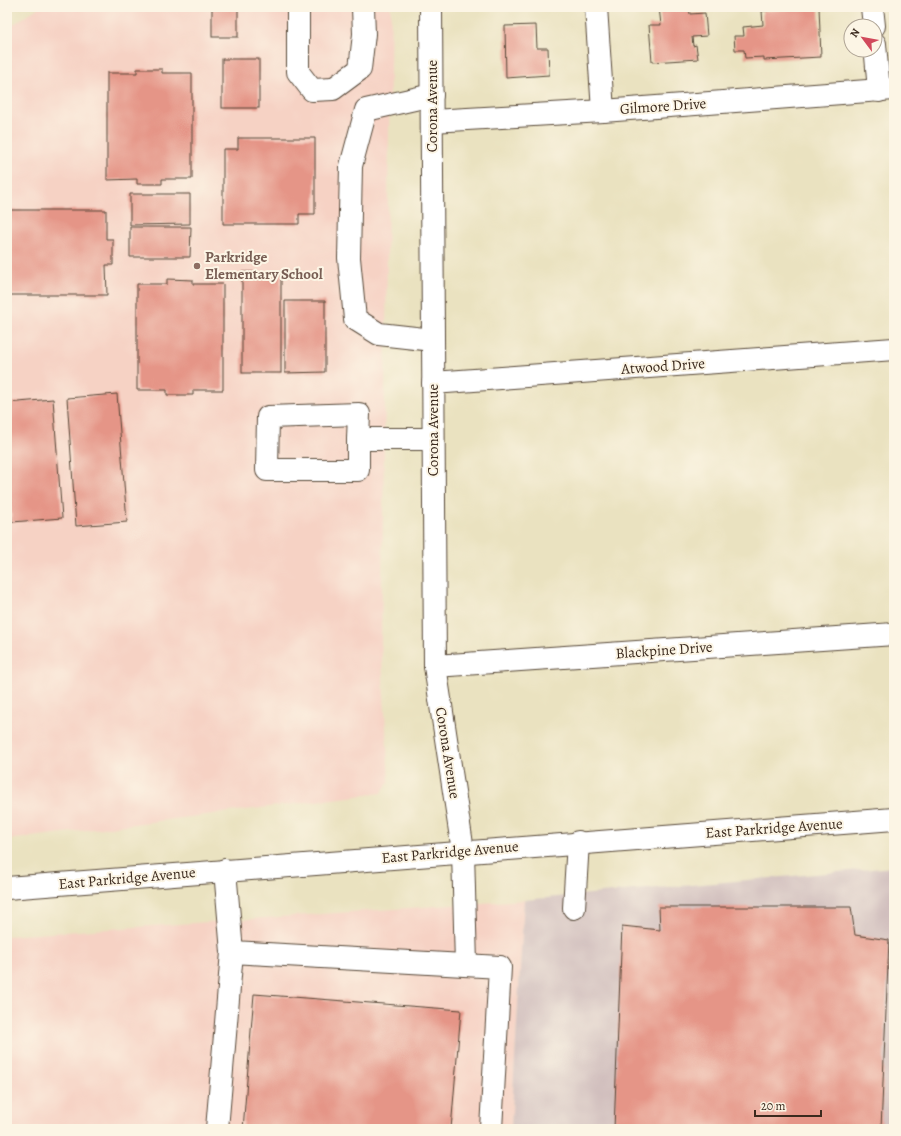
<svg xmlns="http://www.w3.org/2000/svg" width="901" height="1136" font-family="Alegreya,serif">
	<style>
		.built { fill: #f6d2c4 }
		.industrial { fill: #d1bfbe }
		.building { fill: #e59587 }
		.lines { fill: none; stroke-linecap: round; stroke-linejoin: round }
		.minor-casing { stroke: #554636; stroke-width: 24 }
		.major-casing { stroke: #554636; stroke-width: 24 }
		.minor { stroke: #fff; stroke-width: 22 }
		.major { stroke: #fff; stroke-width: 22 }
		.education-dot { fill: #8d6e63; stroke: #fcf5e5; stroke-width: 1.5 }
		.labels { text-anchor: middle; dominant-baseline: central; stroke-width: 4; stroke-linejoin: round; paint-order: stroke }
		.street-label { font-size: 15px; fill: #3b2a1e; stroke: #fcf5e5 }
		.education-label { font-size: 15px; font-weight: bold; fill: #785e54; stroke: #fcf5e5; text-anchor: start }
	</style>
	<rect width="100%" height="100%" fill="#fcf5e5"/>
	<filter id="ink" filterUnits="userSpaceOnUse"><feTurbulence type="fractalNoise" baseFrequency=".025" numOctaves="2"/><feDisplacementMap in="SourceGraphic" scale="8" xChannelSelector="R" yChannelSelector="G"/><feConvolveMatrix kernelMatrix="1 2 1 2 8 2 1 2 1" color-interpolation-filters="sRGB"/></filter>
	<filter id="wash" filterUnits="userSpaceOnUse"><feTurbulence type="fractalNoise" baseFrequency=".012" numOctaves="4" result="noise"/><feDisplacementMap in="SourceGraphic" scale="16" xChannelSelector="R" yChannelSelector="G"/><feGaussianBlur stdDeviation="0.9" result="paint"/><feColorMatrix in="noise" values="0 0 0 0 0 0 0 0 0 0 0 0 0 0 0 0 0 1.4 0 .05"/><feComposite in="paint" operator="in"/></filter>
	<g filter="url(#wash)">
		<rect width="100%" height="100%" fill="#eae2c0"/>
		<g class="built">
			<path d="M39,7H391L381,643L389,782L381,793L7,840V29Z"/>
			<path d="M524,900L511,1129H7V936Z"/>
		</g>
		<path class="industrial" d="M894,867V1129H511L524,900Z"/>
		<g id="blocks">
			<g class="building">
				<rect x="212" y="7" width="26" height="30"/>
				<path d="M659,7H689L690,14L705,13L707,36L692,37L693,46L696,45L698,59L652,62L649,25H661Z"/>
				<path d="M819,7L821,57L764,60V57L745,58L744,50H735L734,36H744L743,27L763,25L762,11Z"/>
				<path d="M536,25L537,48H548L549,75L506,78L505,26Z"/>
				<rect x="222" y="59" width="37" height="49"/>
				<path d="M137,69H162V73H192V179H162V184H137V179L107,180V73H137Z"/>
				<path d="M238,138H315V214H299V224H223V149H238Z"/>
				<path d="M130,194H190V224L130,225Z"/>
				<path d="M7,210H106V239H113V265H106L107,295H7Z"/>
				<path d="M130,227H191L190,257H130Z"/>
				<rect x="242" y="272" width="39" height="101"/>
				<path d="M167,279L193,280V284H223V390H193V395H167V390H137V284H167Z"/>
				<path d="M285,301H325V372L285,373Z"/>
				<path d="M117,394L127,522L76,526L67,398Z"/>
				<path d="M53,399L62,518L12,522L7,457V403Z"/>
				<path d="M659,907H851L855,935L889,940L881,1129H614L622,926L660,930Z"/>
				<path d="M254,994L461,1010L451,1129H243Z"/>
			</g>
		</g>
	</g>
	<g filter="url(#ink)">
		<use href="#blocks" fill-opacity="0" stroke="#554636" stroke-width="1"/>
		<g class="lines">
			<defs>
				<g id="minor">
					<path d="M298,7V72L312,90L333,89L360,69L364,34L363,7"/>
					<path d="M431,7L435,666L463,851L466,965"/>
					<path d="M596,7L603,111"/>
					<path d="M872,7L874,26"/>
					<path d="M875,44L879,91"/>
					<path d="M432,95L366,110L351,166L349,258L355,319L379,334L433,340"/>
					<path d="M432,121L603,111L894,89"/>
					<path d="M433,383L894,349"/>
					<path d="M358,439V470H267L268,417L359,414L358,439H433"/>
					<path d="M435,666L894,634"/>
					<path d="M574,908L578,842"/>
					<path d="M232,952L500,967L491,1129"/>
					<path d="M217,1129L232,952L225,870"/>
				</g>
				<path id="major" d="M7,888L894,819"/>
			</defs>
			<use href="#minor" class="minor-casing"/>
			<use href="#major" class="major-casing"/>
			<use href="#minor" class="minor"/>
			<use href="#major" class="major"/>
		</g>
	</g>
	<circle class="education-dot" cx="197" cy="266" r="4"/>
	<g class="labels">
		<g class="street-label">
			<text transform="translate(432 106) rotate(-90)">Corona Avenue</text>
			<text transform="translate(663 106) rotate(-4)">Gilmore Drive</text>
			<text transform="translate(663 366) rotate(-4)">Atwood Drive</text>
			<text transform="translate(433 430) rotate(-90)">Corona Avenue</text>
			<text transform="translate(664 650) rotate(-4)">Blackpine Drive</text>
			<text transform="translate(448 753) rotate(81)">Corona Avenue</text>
			<text transform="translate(774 828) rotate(-4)">East Parkridge Avenue</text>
			<text transform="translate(450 852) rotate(-5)">East Parkridge Avenue</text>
			<text transform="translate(127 878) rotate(-5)">East Parkridge Avenue</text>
		</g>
		<g class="education-label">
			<text x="205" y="257">Parkridge<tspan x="205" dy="17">Elementary School</tspan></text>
		</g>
	</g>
	<rect width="901" height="1136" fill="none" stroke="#fcf5e5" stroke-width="24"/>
	<g transform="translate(863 38) rotate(302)"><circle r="19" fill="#fcf5e5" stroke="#afa495"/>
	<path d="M0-3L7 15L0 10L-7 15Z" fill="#d1495b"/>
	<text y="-6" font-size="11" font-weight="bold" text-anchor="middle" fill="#3b2a1e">N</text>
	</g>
	<path d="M755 1110v6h66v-6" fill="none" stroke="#3b2a1e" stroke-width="2"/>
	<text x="761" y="1110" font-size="12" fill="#3b2a1e" stroke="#fcf5e5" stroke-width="3" paint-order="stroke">20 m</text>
</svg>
